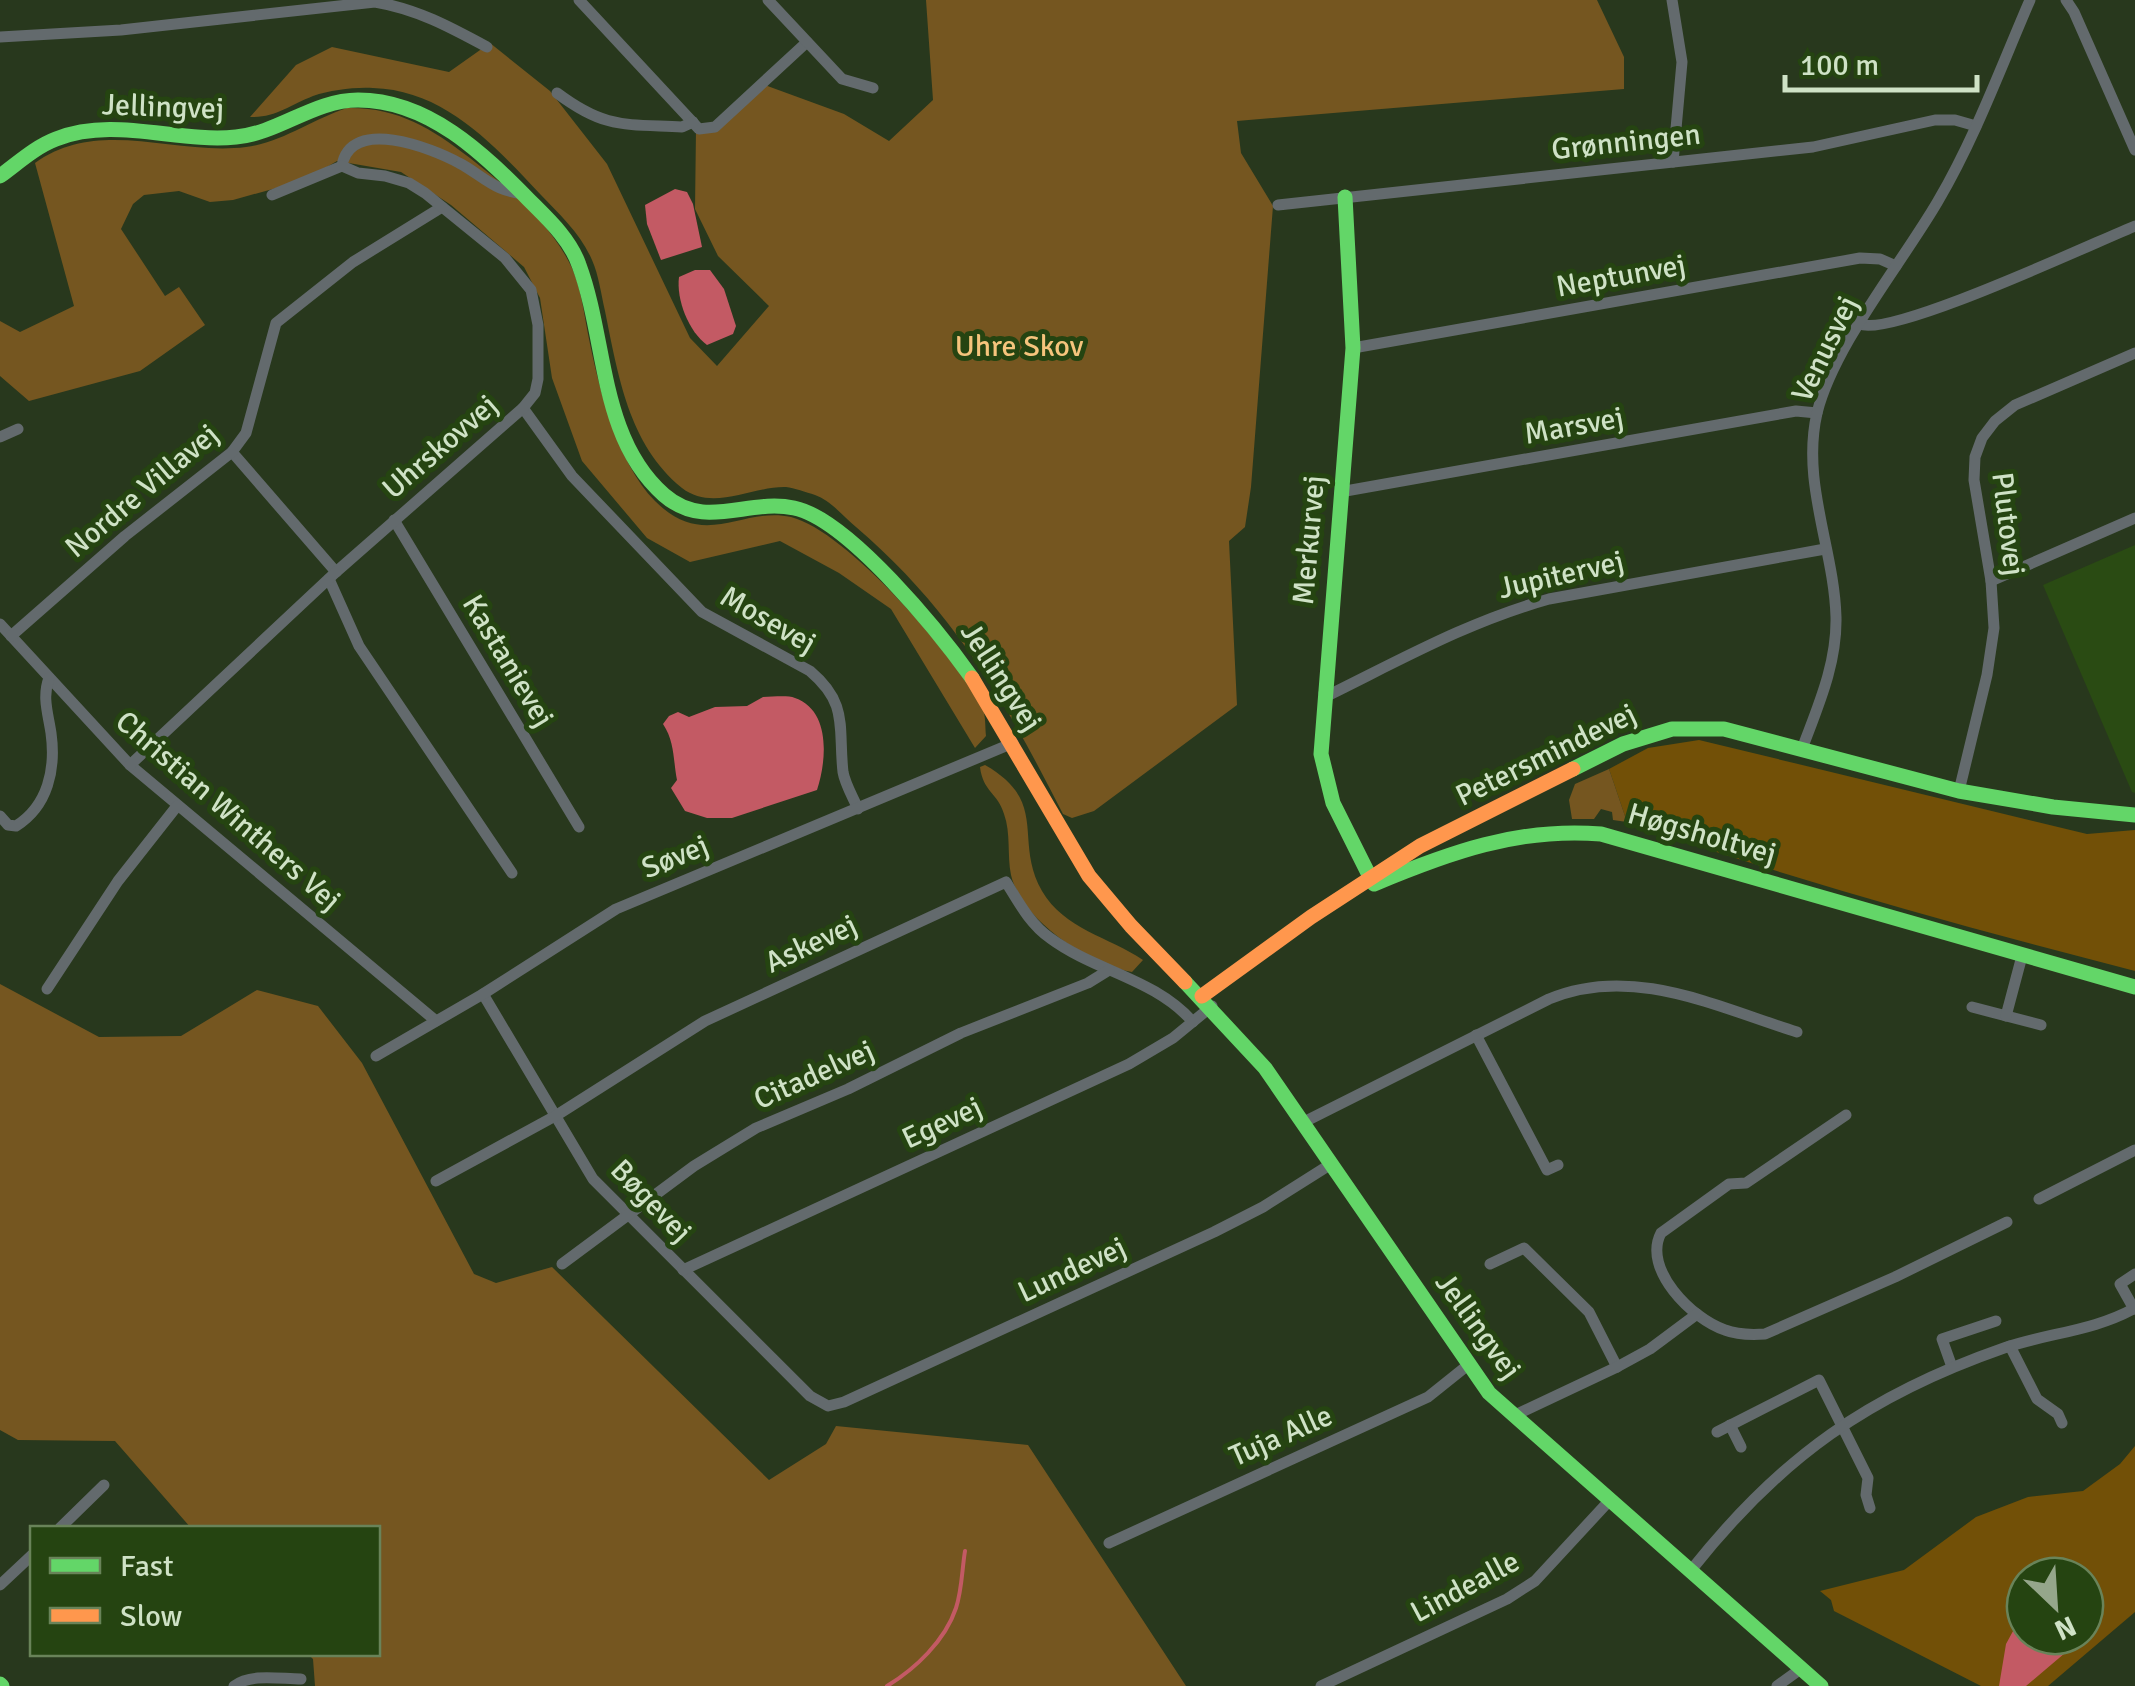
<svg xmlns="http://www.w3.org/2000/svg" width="2135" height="1686" font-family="Signika,sans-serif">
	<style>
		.built { fill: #2a4b13 }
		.green { fill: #725007; fill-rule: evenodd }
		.forest { fill: #755620 }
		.water { fill: #c35a64 }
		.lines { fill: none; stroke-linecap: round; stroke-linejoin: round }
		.stream { stroke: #c35a64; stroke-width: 4 }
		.street { stroke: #636a6d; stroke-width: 11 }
		.fast { stroke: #63d668; stroke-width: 15 }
		.slow { stroke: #ff974d; stroke-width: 15 }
		.labels { text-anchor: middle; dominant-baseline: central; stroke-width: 10; stroke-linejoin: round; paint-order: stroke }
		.street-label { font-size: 30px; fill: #cfe2c6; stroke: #254411 }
		.park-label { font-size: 30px; fill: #f6c47c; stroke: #254411 }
	</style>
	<rect width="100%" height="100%" fill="#28381d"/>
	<path class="built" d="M2135,545V793L2132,792L2043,585Z"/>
	<g class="green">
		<path d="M1699,740L2087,834L2135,830V971C1964,927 1794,880 1627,822L1609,769L1648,748Z"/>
		<path d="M2135,1446V1612L2048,1686H1981L1834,1611L1831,1600L1820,1591L1904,1570L1976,1517L2028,1497L2083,1491L2120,1464ZM2025,1576H2085V1636H2025Z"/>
	</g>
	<g class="forest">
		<path d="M926,0H1597L1624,57V89L1237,121L1241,153L1273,206L1251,487L1245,527L1229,541L1237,705L1094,811L1072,818L1063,814C1006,702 953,610 856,527C844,517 830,500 815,495C806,492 794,488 786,487C752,486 713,512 682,488C628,444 618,374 605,311C601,294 599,276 592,260C581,234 559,214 541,195C495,146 445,90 373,88C354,87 331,90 313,96C290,105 275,118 250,117L296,65L332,47L449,72L490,43L550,91L607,164L690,338L717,366L769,306L718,256L695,209L696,129L717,128L762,84L844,114L889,141L933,100Z"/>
		<path d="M347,108C397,107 431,128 470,158C508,188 551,223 572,268C581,288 584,313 588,334C598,385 617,463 655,501C705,551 742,506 791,517C847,531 955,656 982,707C986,715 985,727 986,736L975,748L891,609L839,573L780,541L690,562L647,538L582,461L552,378L540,298L524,267L451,205L401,172L337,161L305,180L233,200L210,202L179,191L144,195L133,204L121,229L165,296L179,287L205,325L140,371L29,401L0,376V321L20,332L74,306L35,163C99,117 175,156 246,147C283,142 313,119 347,108Z"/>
		<path d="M985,765C1050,802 1013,840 1042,891C1064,929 1109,937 1143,960L1132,972C1089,964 1021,920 1011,875C1007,855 1011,833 1004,814C998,793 983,792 980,767Z"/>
		<path d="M1609,769L1627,822L1613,820L1612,812L1601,809L1594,819H1572L1569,800L1575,784Z"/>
		<path d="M0,984L99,1037L181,1036L257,990L318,1006L362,1063L474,1274L496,1283L552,1267L769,1480L826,1444L836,1426L1028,1445L1186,1686H315L313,1659L308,1654H378V1528H191L115,1441L18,1440L0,1430Z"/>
	</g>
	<g class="water">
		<path d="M675,189L687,192L693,204L702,247L661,260L647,224L645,205Z"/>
		<path d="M695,270H710L724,289L736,326L733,334L707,345C689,332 676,300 679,277Z"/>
		<path d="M763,697C773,697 787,695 795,698C832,711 826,763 817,790L732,818H707L685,811L671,788L677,780C673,760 675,742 663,724L669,716L678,712L689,717L715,707L747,706Z"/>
		<path d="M2025,1609V1636H2085V1622V1636L2026,1686H1999L2006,1644Z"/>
	</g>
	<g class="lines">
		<path class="stream" d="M887,1686C915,1669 945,1641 956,1608C962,1590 962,1569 965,1551"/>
		<g class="street">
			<path d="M579,0L699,129L715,127L807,42"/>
			<path d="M768,0L842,79L873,88"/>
			<path d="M1672,0L1682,62L1673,162"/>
			<path d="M2066,0L2074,12L2135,150"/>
			<path d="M0,37L121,30L375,2C417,9 450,27 487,47"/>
			<path d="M557,93C605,129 624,124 682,127L693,122"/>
			<path d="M342,166C350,116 432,148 459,163C473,170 486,182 500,188C507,191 516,193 524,194"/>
			<path d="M1278,205L1813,147L1935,120H1955L1976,126"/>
			<path d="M1860,324C1891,338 2093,243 2135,226"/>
			<path d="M1353,348L1860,258L1880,259L1896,266"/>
			<path d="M523,408L572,476L702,612L810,671C849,704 838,727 843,772C845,784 853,797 858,809"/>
			<path d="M0,437L18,429"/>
			<path d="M232,452L336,572"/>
			<path d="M1340,492L1796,411L1817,413"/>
			<path d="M394,520L579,827"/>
			<path d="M329,579L359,646L512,873"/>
			<path d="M1991,581L2135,518"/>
			<path d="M0,624L130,765L436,1021"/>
			<path d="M11,636L125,536L232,452L246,433L276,323L353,262L442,207"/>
			<path d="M1324,693L1331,694C1404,658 1470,621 1549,599L1825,549"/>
			<path d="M1802,749C1818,706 1837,664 1836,617C1834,548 1801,483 1817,413C1834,345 1902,263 1938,201C1975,138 2001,67 2030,0"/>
			<path d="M130,765L336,572L523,408L535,393L538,379V325L531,290L505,258L425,193L409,183L385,176L358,173L342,166L272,195"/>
			<path d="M1959,791L1987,675L1994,628L1991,581L1974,480L1975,457L1982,438L1995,421L2015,405L2135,353"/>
			<path d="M0,816L8,825L16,826C48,806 56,769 51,733C48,713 42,697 49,678"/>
			<path d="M47,989L118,881L177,806"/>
			<path d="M483,994L593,1179L810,1396L828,1406L844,1402L1214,1232L1263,1207L1331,1164"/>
			<path d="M1972,1007L2041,1025"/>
			<path d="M2006,1016L2022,956"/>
			<path d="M1476,1035L1547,1170L1558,1165"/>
			<path d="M376,1056L483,994L616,909L1013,743"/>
			<path d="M1846,1115L1746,1183L1729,1184L1661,1233C1642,1269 1692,1319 1725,1330C1738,1335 1751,1335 1765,1334L1895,1277L2007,1222"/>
			<path d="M1304,1122L1549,999C1632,964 1717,1007 1797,1032"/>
			<path d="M436,1181L557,1115L705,1021L1006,882C1019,903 1030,924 1050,938C1096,972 1154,978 1193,1022"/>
			<path d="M2039,1199L2135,1150"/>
			<path d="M562,1264L694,1166L756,1128L848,1089L961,1033L1088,983L1109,970"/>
			<path d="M1490,1264L1524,1248L1589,1312L1617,1367"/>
			<path d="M683,1270L1129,1064L1173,1038L1212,1006"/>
			<path d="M2134,1309L2120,1284L2135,1274"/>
			<path d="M2010,1346L2037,1399L2058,1414L2062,1423"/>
			<path d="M1952,1367L1942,1339L1996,1321"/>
			<path d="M1513,1416L1617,1367L1650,1349L1697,1314"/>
			<path d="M1730,1425L1741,1447"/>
			<path d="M1717,1432L1819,1380L1868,1478L1866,1495L1870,1508"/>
			<path d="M60,1528L104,1485"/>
			<path d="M1109,1543L1428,1397L1468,1365"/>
			<path d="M1692,1569C1781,1457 1869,1395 2004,1348C2048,1333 2094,1331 2135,1308"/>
			<path d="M0,1585L32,1555"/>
			<path d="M234,1686C251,1673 280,1679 301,1679"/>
			<path d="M1321,1686L1507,1599L1535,1581L1609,1501"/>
			<path d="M1777,1686L1802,1668"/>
		</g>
		<g class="fast">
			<path d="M0,176C18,163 35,147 56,139C114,116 177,143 236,137C279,133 314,100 358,100C428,100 483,153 529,200C548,219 570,239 579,265C607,340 599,438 664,495C705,531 748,498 794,508C848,519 940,633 972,678"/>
			<path d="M1345,197L1353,348L1321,754L1333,803L1370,877"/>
			<path d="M1573,769L1623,744L1672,729H1724L1959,791L2053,807L2135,815"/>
			<path d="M1372,881L1374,884C1448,853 1519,827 1601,834L2135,987"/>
			<path d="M1185,982L1265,1068L1489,1393L1821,1686"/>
			<path d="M0,1684L2,1686"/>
		</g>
		<g class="slow">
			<path d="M972,678L1089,876L1131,926L1185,982"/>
			<path d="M1202,996L1311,917L1420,846L1573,769"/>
		</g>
	</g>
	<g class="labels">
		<g class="street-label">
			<text transform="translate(163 107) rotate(2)">Jellingvej</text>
			<text transform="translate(1626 142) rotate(-6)">Grønningen</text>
			<text transform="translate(1621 276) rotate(-10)">Neptunvej</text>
			<text transform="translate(1825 349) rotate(-64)">Venusvej</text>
			<text transform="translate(1574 426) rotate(-10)">Marsvej</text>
			<text transform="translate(440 447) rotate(-41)">Uhrskovvej</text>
			<text transform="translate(142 491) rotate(-40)">Nordre Villavej</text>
			<text transform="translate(2008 524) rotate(83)">Plutovej</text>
			<text transform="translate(1309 540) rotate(-85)">Merkurvej</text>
			<text transform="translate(1561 575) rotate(-13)">Jupitervej</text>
			<text transform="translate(768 620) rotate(30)">Mosevej</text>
			<text transform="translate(508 661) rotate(59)">Kastanievej</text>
			<text transform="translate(1001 677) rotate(57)">Jellingvej</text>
			<text transform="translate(1546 755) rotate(-26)">Petersmindevej</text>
			<text transform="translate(228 811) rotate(41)">Christian Winthers Vej</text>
			<text transform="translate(1702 834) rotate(16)">Høgsholtvej</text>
			<text transform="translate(675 857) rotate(-22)">Søvej</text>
			<text transform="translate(811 944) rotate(-25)">Askevej</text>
			<text transform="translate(814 1075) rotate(-24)">Citadelvej</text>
			<text transform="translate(942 1123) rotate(-25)">Egevej</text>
			<text transform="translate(651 1201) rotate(46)">Bøgevej</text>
			<text transform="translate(1072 1270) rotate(-25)">Lundevej</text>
			<text transform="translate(1478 1326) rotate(54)">Jellingvej</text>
			<text transform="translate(1281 1436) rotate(-24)">Tuja Alle</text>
			<text transform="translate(1465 1587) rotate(-28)">Lindealle</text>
		</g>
		<g class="park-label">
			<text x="1019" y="346">Uhre Skov</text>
		</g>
	</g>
	<rect x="30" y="1526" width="350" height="130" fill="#254411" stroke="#698359" stroke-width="2.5"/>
	<rect x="50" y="1558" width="50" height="15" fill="#63d668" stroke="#698359" stroke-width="2.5"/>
	<text x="120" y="1576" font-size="30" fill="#cfe2c6">Fast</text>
	<rect x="50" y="1608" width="50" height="15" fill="#ff974d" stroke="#698359" stroke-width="2.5"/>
	<text x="120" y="1626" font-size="30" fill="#cfe2c6">Slow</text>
	<g transform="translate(2055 1606) rotate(155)"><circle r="48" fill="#254411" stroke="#698359" stroke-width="2.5"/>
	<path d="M0-8L18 38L0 25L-18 38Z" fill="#95a68b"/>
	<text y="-15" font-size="28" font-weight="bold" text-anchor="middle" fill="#cfe2c6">N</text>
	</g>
	<path d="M1785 75v15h192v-15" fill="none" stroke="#cfe2c6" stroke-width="5"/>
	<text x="1800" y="75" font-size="30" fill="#cfe2c6" stroke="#254411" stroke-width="8" paint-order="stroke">100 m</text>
</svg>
